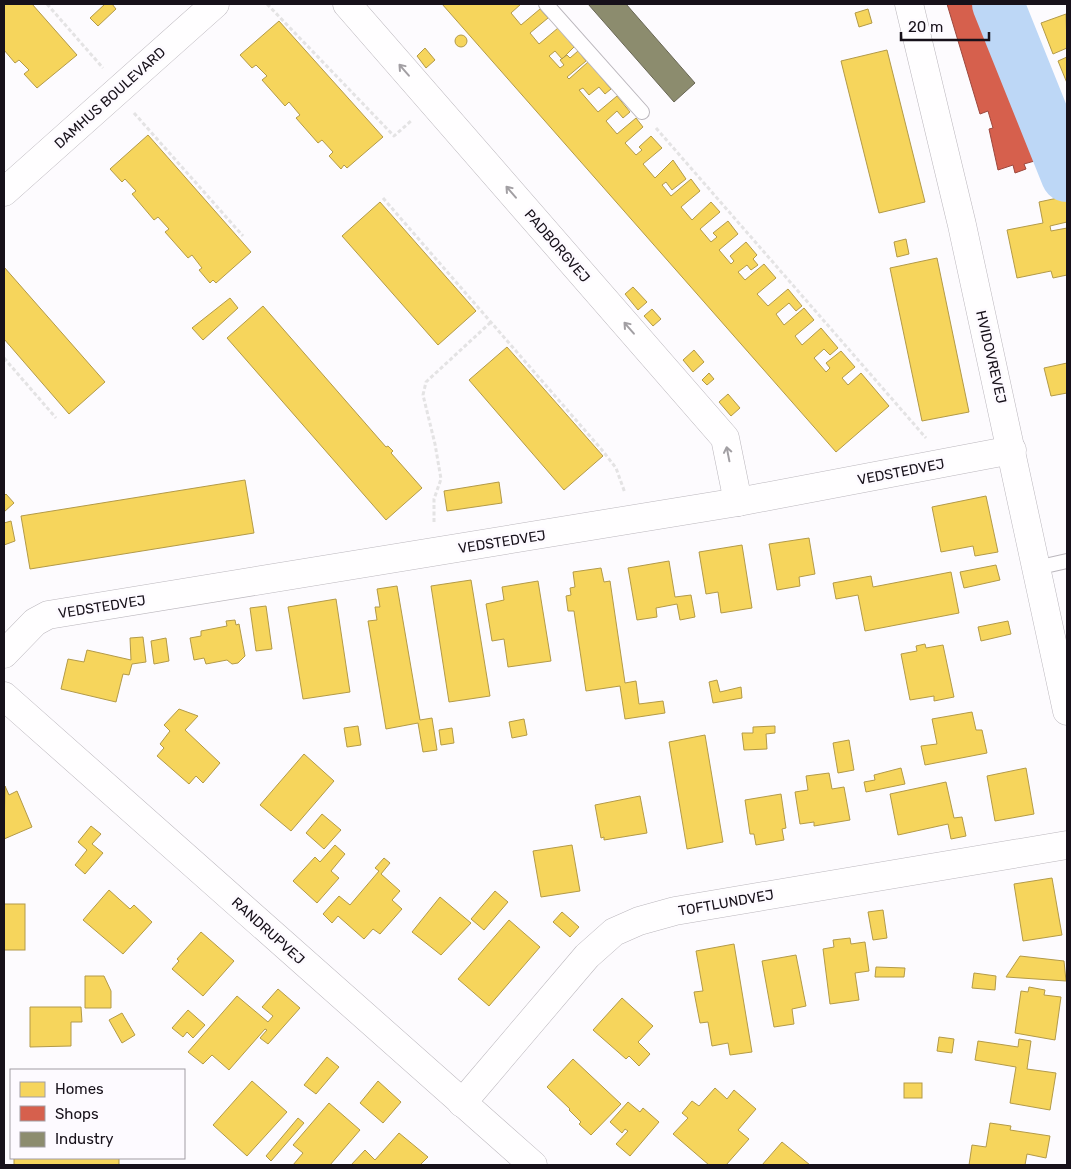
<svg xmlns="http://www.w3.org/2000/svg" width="1071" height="1169" font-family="Rubik,sans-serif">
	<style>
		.homes { fill: #f6d55c; stroke: #b39a48 }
		.shops { fill: #d6604d; stroke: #9d483e }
		.industry { fill: #8c8c6e; stroke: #696755 }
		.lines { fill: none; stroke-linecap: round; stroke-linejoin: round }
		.river { stroke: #bdd7f6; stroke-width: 52 }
		.service-casing { stroke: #bbb7bd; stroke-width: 16 }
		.minor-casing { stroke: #bbb7bd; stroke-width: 29 }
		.tertiary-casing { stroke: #bbb7bd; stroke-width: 29 }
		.path { stroke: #e4e3e4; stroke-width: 3; stroke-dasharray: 4 2.5; stroke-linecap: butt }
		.service { stroke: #fffeff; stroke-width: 14 }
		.minor { stroke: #fffeff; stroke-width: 28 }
		.tertiary { stroke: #fffeff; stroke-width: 28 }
		.oneway { stroke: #a29fa3 }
		.labels { text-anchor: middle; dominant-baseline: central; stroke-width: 5; stroke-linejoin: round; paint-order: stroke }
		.street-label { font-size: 14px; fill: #17111a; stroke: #fdfaff }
	</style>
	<rect width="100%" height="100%" fill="#fdfbfe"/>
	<g class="homes">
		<path d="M4,4H32L77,55L37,88L24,74L29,70L19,60L15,63L4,50Z"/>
		<path d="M105,4H112L116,9L98,26L90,18Z"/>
		<path d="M442,4H521L511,13L521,25L540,9L548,18L530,33L539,44L558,28L574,47L562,59L555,51L549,56L560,68L564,65L560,60L567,55L570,58L578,51L586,61L567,77L569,79L588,62L611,89L605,94L599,87L589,95L583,88L579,90L598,112L617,96L630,112L623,118L617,111L606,121L617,134L636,118L643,127L625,143L636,155L642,150L639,147L651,136L662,148L643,164L655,178L673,160L686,179L672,190L666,182L662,185L671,196L691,179L700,191L681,207L692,220L711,202L720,212L700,229L711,242L717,237L713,233L728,221L738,234L719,250L731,264L734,261L730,256L746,242L757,255L753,259L758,265L751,270L747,265L738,272L745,280L764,264L776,278L757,294L768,306L788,289L802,306L796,311L789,303L776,314L784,325L804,308L814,320L795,336L802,345L821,328L838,348L830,355L824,349L814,358L826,372L830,368L826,363L841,351L855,367L842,378L848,385L861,373L889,406L836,452Z"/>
		<path d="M868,9L872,23L859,27L855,13Z"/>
		<path d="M1066,14L1067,48L1053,54L1041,23Z"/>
		<path d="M279,21L383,137L347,168L344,165L341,169L329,156L333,152L322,140L318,143L296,118L300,115L289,102L285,106L262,80L267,76L256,65L252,68L240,55Z"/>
		<circle cx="461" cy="41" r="6"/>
		<path d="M425,48L435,60L426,68L417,56Z"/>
		<path d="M887,50L925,202L879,213L841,61Z"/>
		<path d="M1067,57V83L1058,61Z"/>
		<path d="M148,135L251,252L216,283L213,280L210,283L199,270L202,268L192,255L188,258L165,232L169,229L158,217L154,220L132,194L136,191L125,179L122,182L110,169Z"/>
		<path d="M1067,196V222L1050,226L1051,231L1067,228V275L1053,278L1051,271L1017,278L1007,230L1043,223L1039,202Z"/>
		<path d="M380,202L476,311L438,345L342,236Z"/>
		<path d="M906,239L909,254L897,257L894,242Z"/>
		<path d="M937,258L969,412L922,421L890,268Z"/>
		<path d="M4,267L105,382L69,414L4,339Z"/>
		<path d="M633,287L647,302L638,310L625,294Z"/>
		<path d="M230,298L238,308L203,340L192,328Z"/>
		<path d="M263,306L386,447L388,446L393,451L391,453L422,488L386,520L227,338Z"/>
		<path d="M652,309L661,319L653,326L644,316Z"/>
		<path d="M507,347L603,456L564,490L469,380Z"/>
		<path d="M694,350L704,362L693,372L683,360Z"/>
		<path d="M1067,363V393L1051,396L1044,368Z"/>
		<path d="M709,373L714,379L707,385L702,380Z"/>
		<path d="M728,394L740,408L731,416L719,402Z"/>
		<path d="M245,480L254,533L30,569L21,516Z"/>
		<path d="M499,482L502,503L447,511L444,491Z"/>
		<path d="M6,494L14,503L4,512V496Z"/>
		<path d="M986,496L998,552L975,556L973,546L941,552L932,507Z"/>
		<path d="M11,521L15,541L4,545V523Z"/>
		<path d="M809,538L815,574L799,577L800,586L777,590L769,544Z"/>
		<path d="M742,545L752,608L721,613L718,592L706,594L699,552Z"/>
		<path d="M669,561L675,597L691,595L695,617L680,620L677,604L656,608L657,617L637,620L628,568Z"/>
		<path d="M996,565L1000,580L964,588L960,572Z"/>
		<path d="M601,568L604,582L610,581L625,683L636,681L639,704L663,701L665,713L625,719L620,686L586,691L574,611H568L566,596L571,595L570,588L575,587L573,572Z"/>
		<path d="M951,572L959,613L865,631L858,595L836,599L833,583L871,576L873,587Z"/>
		<path d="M471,580L490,696L449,702L431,586Z"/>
		<path d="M538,581L551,661L508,667L504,639L492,641L486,604L504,600L502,587Z"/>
		<path d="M397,586L420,720L432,718L437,750L423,752L418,723L386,729L368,621L377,620L375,607H380L377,589Z"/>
		<path d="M336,599L350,692L303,699L288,607Z"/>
		<path d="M266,606L272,649L256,651L250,608Z"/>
		<path d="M235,620L236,625L239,624L245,656L238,663L232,664L227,660L206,664L204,658L194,660L190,638L201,636V631L227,626L226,621Z"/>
		<path d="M1008,621L1011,634L981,641L978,627Z"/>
		<path d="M143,637L146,662L132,664L129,675L123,674L116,702L61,689L68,659L84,662L87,650L131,660L130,638Z"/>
		<path d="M166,638L169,661L154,664L151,641Z"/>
		<path d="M925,644L926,648L943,645L954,697L934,701V696L910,700L901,654L917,651L916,646Z"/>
		<path d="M717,680L720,692L741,687L742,698L713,703L709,682Z"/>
		<path d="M179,709L198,716L185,730L220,763L203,783L196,776L189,784L157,756L164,748L160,744L170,731L164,725Z"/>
		<path d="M972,712L976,730H982L987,753L925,765L921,746L937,744L932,719Z"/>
		<path d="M524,719L527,735L512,738L509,722Z"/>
		<path d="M358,726L361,745L347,747L344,728Z"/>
		<path d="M775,726V733L766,734L767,749L744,750L742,733H753V727Z"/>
		<path d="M452,728L454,743L441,745L439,730Z"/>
		<path d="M705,735L723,842L687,849L669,742Z"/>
		<path d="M849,740L854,770L838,773L833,743Z"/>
		<path d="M304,754L334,781L291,831L260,805Z"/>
		<path d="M901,768L905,784L866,792L864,782L875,780L874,775Z"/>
		<path d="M1026,768L1034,814L995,821L987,776Z"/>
		<path d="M829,773L832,789L844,787L850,820L814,826V822L800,824L795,792L808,790L806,776Z"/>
		<path d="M946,782L954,818L962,817L966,836L951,839L948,824L898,835L890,794Z"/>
		<path d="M5,786L9,795L17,791L32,827L4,839Z"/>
		<path d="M781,794L786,828L782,829L784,840L756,845L754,834H750L745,800Z"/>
		<path d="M640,796L647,833L604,840V837L601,838L595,805Z"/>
		<path d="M322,814L341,830L324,849L306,833Z"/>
		<path d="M91,826L101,834L92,844L103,853L85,874L75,865L87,850L78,842Z"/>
		<path d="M335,845L345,854L331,871L339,878L317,903L293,881L315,857L320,862Z"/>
		<path d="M572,845L580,891L541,897L533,851Z"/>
		<path d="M384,858L390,863L381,874L400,891L392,900L402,909L380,934L373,929L364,939L338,916L332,923L323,914L339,896L350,905L379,871L375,868Z"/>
		<path d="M1052,878L1062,935L1023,941L1014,884Z"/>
		<path d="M109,890L130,909L134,905L152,922L123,954L83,920Z"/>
		<path d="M495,891L508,902L484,930L471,919Z"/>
		<path d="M440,897L471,923L441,955L412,932Z"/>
		<rect x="4" y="904" width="21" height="46"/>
		<path d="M883,910L887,938L873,940L868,912Z"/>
		<path d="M562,912L579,927L570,937L553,922Z"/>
		<path d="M509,920L540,947L489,1006L458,979Z"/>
		<path d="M201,932L234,961L203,996L172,969L179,961L177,959Z"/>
		<path d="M850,938L851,944L865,942L869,971L855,973L859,1000L830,1004L823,949L834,947L833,940Z"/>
		<path d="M734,944L752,1052L730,1055L728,1043L712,1046L708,1022L700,1023L694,992L703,991L696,951Z"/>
		<path d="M796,955L806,1006L792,1009L794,1024L774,1027L762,961Z"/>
		<path d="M1020,956L1064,961L1066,981L1006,977Z"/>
		<path d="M876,967L905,968L904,977H875Z"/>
		<path d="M974,973L996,976L995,990L972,988Z"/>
		<path d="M85,976H104L111,991V1008H85Z"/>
		<path d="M1029,987L1045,990L1044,995L1061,997L1055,1040L1015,1033L1021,991L1028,992Z"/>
		<path d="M278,989L300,1008L268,1044L260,1038L267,1030L265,1029L229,1070L212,1055L203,1064L188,1052L237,996L268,1022L273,1016L262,1007Z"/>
		<path d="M622,998L653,1026L638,1042L650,1054L639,1066L629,1056L626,1059L593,1030Z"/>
		<path d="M30,1007H81L82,1022H71V1046L30,1047Z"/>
		<path d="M188,1010L205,1025L193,1038L187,1032L183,1037L172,1028Z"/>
		<path d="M122,1013L135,1035L122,1043L109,1020Z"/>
		<path d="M939,1037L954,1039L952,1053L937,1051Z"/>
		<path d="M1019,1039L1031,1041L1027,1069L1056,1073L1050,1110L1010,1103L1016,1067L975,1060L978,1041L1018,1047Z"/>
		<path d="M327,1057L339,1067L316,1094L304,1085Z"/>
		<path d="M573,1059L621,1104L591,1135L579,1124L581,1122L569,1110L570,1109L547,1087Z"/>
		<path d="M252,1081L287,1112L247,1156L213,1125Z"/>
		<path d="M378,1081L401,1102L383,1123L360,1103Z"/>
		<rect x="904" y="1083" width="18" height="15"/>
		<path d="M715,1088L727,1099L734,1090L756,1109L738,1130L749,1139L726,1165H709L673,1134L688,1118L682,1113L692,1101L699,1106Z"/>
		<path d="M628,1102L640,1112L643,1108L659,1122L630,1156L616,1144L628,1131L625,1129L622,1133L610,1122Z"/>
		<path d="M329,1103L360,1130L330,1165H293L303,1153L293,1145Z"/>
		<path d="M298,1118L304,1123L271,1161L266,1156Z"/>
		<path d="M990,1123L1011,1126L1010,1130L1050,1136L1046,1158L1027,1154L1025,1165H969L972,1145L986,1147Z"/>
		<path d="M399,1133L428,1157L420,1165H351L365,1150L375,1160Z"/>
		<path d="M782,1142L810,1165H762Z"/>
		<rect x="14" y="1158" width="105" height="7"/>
	</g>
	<path class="shops" d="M947,4H989L1019,101L1029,98L1059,179L1047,183L1038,160L1024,164L1026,169L1015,173L1013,165L998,170L989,129L993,128L988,111L980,114Z"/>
	<path class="industry" d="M588,4H626L695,83L674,102Z"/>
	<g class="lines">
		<path class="river" d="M998,4L1067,176"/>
		<defs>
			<g id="service">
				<path d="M546,4L642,112"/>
				<path d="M1036,568L1067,561"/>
			</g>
			<g id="minor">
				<path d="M347,4L725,438L738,502"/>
				<path d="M4,192L215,4"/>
				<path d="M4,654L35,622L48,615L738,502L1012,450"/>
				<path d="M462,1103L587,956L614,932L639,921L675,911L1067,845"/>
			</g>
			<g id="tertiary">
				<path d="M909,4L962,225L1067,711"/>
				<path d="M4,696L533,1165"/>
			</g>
		</defs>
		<use href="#service" class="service-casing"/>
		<use href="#minor" class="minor-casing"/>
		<use href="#tertiary" class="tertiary-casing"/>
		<g class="path">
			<path d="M47,4L103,68"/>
			<path d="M267,4L394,136L411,121"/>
			<path d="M134,113L243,236"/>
			<path d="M656,128L926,438"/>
			<path d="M383,198L602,450L616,468L625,493"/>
			<path d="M4,358L56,418"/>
			<path d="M434,522V499L441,479L435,444L423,395L426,382L491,322"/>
		</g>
		<use href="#service" class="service"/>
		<use href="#minor" class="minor"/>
		<use href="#tertiary" class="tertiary"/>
	</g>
	<defs><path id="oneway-shaft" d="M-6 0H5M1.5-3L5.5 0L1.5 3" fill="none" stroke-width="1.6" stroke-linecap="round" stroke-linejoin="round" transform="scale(1.25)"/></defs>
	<g class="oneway">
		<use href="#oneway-shaft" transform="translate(404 70) rotate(-131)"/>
		<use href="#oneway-shaft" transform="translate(511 192) rotate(-131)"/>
		<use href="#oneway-shaft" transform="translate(629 328) rotate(-131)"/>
		<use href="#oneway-shaft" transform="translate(728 454) rotate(-101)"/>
	</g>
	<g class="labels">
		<g class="street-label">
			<text transform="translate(110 98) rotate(-42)">DAMHUS BOULEVARD</text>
			<text transform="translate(557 246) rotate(49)">PADBORGVEJ</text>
			<text transform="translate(991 357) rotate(77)">HVIDOVREVEJ</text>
			<text transform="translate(901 472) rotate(-11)">VEDSTEDVEJ</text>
			<text transform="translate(502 542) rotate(-9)">VEDSTEDVEJ</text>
			<text transform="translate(102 607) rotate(-9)">VEDSTEDVEJ</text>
			<text transform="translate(726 903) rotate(-10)">TOFTLUNDVEJ</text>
			<text transform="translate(268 931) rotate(42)">RANDRUPVEJ</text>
		</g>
	</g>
	<rect width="1071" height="1169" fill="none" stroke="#17111a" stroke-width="10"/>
	<rect x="10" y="1069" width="175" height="90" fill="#fdfaff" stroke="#a19da3"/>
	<rect x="20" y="1082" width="25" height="15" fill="#f6d55c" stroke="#a19da3"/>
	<text x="55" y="1094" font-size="15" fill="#17111a">Homes</text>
	<rect x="20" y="1106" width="25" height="15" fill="#d6604d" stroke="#a19da3"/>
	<text x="55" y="1119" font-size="15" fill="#17111a">Shops</text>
	<rect x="20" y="1132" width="25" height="15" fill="#8c8c6e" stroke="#a19da3"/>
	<text x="55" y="1144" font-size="15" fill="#17111a">Industry</text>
	<path d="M901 32v8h88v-8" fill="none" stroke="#17111a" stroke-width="2.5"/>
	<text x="908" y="32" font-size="15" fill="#17111a" stroke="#fdfaff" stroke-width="4" paint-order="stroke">20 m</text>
</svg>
